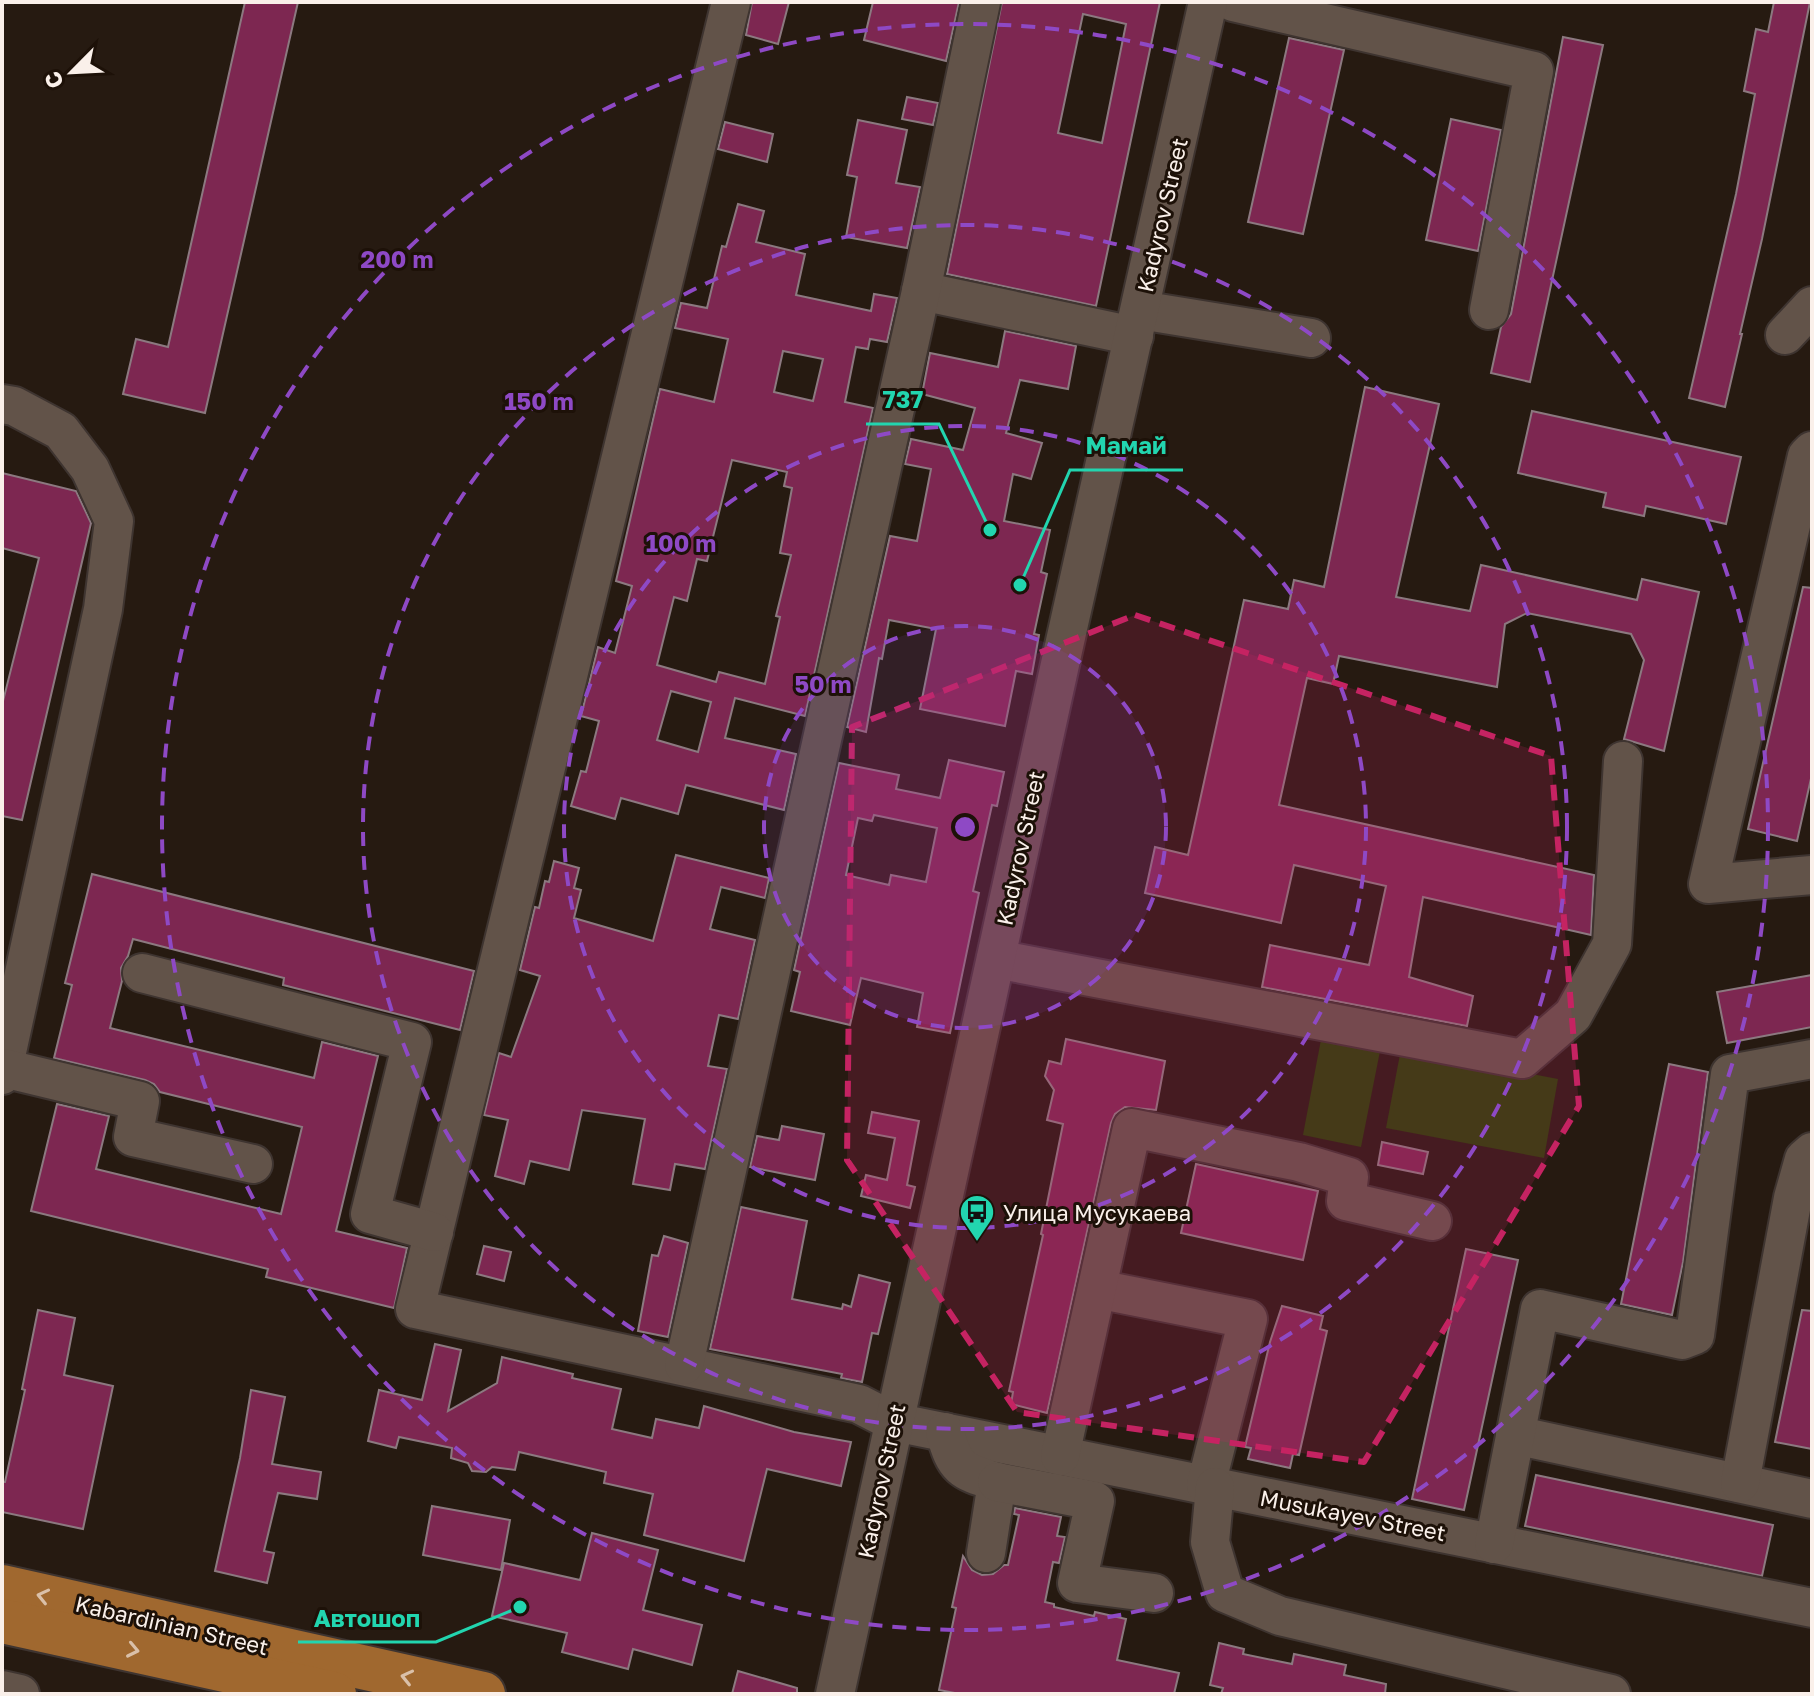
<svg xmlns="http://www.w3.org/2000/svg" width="1814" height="1696" font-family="'Golos Text',sans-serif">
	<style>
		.green { fill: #264005 }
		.building { fill: #7d2751; stroke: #8c7980; stroke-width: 2; fill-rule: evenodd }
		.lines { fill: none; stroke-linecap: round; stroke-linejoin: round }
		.minor-casing { stroke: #3e3430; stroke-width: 42 }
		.major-casing { stroke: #3e3430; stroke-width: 48 }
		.minor { stroke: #625349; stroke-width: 38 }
		.major { stroke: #a0682f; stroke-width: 44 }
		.oneway { stroke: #dac0a9 }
		.marked { fill: #c52362; fill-opacity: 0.2; stroke: #c52362; stroke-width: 6; stroke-dasharray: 16 10; stroke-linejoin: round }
		.ring { fill: none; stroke: #8e49c5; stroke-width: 4; stroke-dasharray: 14 10 }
		.labels { text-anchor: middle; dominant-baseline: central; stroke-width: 6; stroke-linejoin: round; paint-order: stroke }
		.street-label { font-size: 22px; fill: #faf0ea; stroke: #1d1108 }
		.poi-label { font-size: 22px; fill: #faf0ea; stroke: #1d1108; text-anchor: start }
		.centre { fill: #8e49c5; stroke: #1d1108; stroke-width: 4 }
		.ring-label { font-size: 24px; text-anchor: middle; font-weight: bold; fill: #8e49c5; stroke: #1d1108; stroke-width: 6; stroke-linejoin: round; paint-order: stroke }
		.leader { fill: none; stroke: #22d5af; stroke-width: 3 }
		.callout-dot { fill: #22d5af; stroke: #1d1108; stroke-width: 3 }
		.callout-label { font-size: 24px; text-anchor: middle; font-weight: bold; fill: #22d5af; stroke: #1d1108; stroke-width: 6; stroke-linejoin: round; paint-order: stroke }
	</style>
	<rect width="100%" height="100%" fill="#261a11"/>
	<g class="green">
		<path d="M1323,1029L1382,1041L1361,1147L1303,1135Z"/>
		<path d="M1401,1049L1558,1079L1544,1158L1386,1128Z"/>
	</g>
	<g class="building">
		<path d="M245,2H298L205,413L123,394L136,339L168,347Z"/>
		<path d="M752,2H789L778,44L746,35Z"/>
		<path d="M873,2H959L946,61L864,40Z"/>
		<path d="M1002,2H1160L1096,306L947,274ZM1083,14L1126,24L1102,143L1058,133Z"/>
		<path d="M1774,2H1810L1762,239L1740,334H1742L1725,407L1689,398L1736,194L1755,94L1744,91L1756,29L1768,32Z"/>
		<path d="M1563,37L1603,45L1530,382L1491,373L1501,327L1511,314Z"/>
		<path d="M1289,38L1344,50L1303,234L1248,222Z"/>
		<path d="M907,97L938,103L933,125L902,119Z"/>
		<path d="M1451,119L1501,130L1478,251L1426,240Z"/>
		<path d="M858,120L907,130L896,183L920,187L907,248L846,237L857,177L847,175Z"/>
		<path d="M725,122L773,134L767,162L718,149Z"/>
		<path d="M738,204L764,211L756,242L805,254L796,295L871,311L874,294L897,298L887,342L870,339L868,349L856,347L845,402L873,408L805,716L735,698L725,738L796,754L784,810L686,785L678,814L621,798L615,819L571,806L581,771L586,772L599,721L581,716L598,647L615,653L632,586L616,581L660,389L714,402L728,339L675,328L681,303L707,308L722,246L726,247ZM783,351L823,359L813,401L774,392ZM732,460L787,472L784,486L792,488L780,553L791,555L776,616L780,617L765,684L719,672L716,682L657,665L674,597L687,601L697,559L707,561ZM671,691L711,702L698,752L657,740Z"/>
		<path d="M1005,331L1076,346L1068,389L1020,380L1006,433L1042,443L1031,479L1013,474L1004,521L1050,530L1041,572L1047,574L1034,634L1039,635L1032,674L1016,671L1005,726L920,709L936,629L889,620L882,659L879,658L866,732L847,727L890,536L917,541L931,469L905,464L911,439L963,450L975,408L922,394L930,353L998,367Z"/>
		<path d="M1365,387L1439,404L1396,597L1470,611L1481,565L1637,600L1642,579L1699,592L1664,751L1624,739L1644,660L1631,634L1527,613L1505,624L1497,687L1339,656L1333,684L1307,678L1279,805L1594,875L1591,935L1423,897L1409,977L1473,996L1467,1026L1262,987L1270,945L1369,965L1386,886L1294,865L1281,923L1145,893L1155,847L1188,855L1244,600L1288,609L1294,580L1324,587Z"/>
		<path d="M1532,411L1741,457L1726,524L1646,506L1644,516L1603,507L1606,493L1518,473Z"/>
		<path d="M2,473L76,491L91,523L22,820L2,816V705L39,558L2,548Z"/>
		<path d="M1803,587L1812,588V774L1797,841L1748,829Z"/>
		<path d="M949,760L1004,772L997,806L992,805L973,891L979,893L950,1033L917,1027L923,993L861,978L850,1025L791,1011L800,972L794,970L839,763L899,775L896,789L940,798ZM874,815L937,828L926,882L891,875L889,885L846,875L858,818L872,821Z"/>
		<path d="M676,855L769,878L765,898L721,887L710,929L755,940L738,1019L719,1015L708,1066L727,1069L705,1169L675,1164L670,1190L633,1184L645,1119L582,1110L569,1170L530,1161L524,1184L495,1176L508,1120L484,1115L499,1053L511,1057L540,976L520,970L535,907L539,908L545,881L549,882L554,861L579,868L574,888L581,890L574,918L653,941Z"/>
		<path d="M92,874L474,971L460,1030L283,985L284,978L133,939L128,956L121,968L122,981L110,1028L314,1078L322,1042L378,1056L336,1231L407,1248L394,1308L266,1277L268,1269L31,1211L57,1104L109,1116L96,1169L281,1214L302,1127L160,1092L154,1084L145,1080L54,1058L72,985L65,983Z"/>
		<path d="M1812,975V1027L1727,1043L1717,992Z"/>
		<path d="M1066,1039L1165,1061L1156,1110L1125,1107L1115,1114L1111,1123L1047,1413L1011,1404L1013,1392L1009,1391L1043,1235L1041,1234L1063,1124L1047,1120L1054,1090L1045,1076L1049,1061L1061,1064Z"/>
		<path d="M1669,1064L1708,1072L1683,1262L1672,1315L1621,1304Z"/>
		<path d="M872,1112L919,1121L907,1185L915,1187L910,1208L861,1196L866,1175L887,1180L895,1138L868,1133Z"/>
		<path d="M782,1126L824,1134L815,1180L750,1167L757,1136L779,1140Z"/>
		<path d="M1382,1142L1428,1152L1423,1174L1378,1165Z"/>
		<path d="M1196,1164L1318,1191L1303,1260L1181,1233Z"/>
		<path d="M741,1207L807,1221L792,1299L842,1309L843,1304L851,1307L859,1275L890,1283L878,1334L872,1333L862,1382L841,1378L842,1374L710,1349Z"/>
		<path d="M664,1236L688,1243L668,1337L638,1331L652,1255L658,1256Z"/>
		<path d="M484,1246L511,1252L504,1281L477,1274Z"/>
		<path d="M1466,1249L1518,1260L1464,1510L1412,1499Z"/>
		<path d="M1282,1306L1323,1316L1320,1329L1327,1331L1299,1455L1293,1454L1290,1468L1248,1459L1251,1448L1245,1447L1270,1342Z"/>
		<path d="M38,1310L75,1318L64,1375L113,1386L83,1529L2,1512V1482H5L25,1390L22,1389Z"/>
		<path d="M1802,1310L1812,1311V1449L1775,1442Z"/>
		<path d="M435,1344L461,1350L448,1411L497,1383L502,1357L573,1374L572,1378L621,1389L612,1429L652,1438L656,1419L699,1428L704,1406L794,1432L851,1442L841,1486L767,1469L744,1561L644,1535L653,1494L604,1483L606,1472L519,1452L515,1470L492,1467L486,1472L472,1471L468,1463L451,1458L452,1448L399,1437L396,1448L368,1441L379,1390L422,1400Z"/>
		<path d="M251,1390L285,1397L272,1464L321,1472L317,1499L278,1493L264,1551L274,1553L267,1583L215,1571L240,1458Z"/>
		<path d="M1536,1475L1773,1525L1762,1576L1525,1526Z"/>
		<path d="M432,1506L510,1520L501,1570L423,1555Z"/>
		<path d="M1015,1508L1061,1517L1057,1536L1065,1537L1059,1563L1053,1562L1045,1602L1054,1604V1607L1094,1616L1095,1612L1126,1619L1117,1660L1179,1673L1174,1694H960L939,1690L956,1608L952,1607L963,1556L972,1570L982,1575L993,1574L1004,1565H1008L1019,1515L1014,1514Z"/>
		<path d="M592,1533L658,1550L643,1610L702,1625L692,1665L633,1649L628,1669L562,1652L567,1633L492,1616L504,1563L580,1580Z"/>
		<path d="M1219,1643L1244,1649L1243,1654L1292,1664L1294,1654L1346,1665L1344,1675L1386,1684L1385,1694H1221L1223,1688L1210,1685Z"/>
		<path d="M738,1671L797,1688V1694H732Z"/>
	</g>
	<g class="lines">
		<defs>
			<g id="minor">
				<path d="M731,2L415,1309L859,1404L894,1422L1812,1608"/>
				<path d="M1233,2L1534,71L1489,310"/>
				<path d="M921,291L1134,336"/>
				<path d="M1140,310L1311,338"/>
				<path d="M1785,335L1812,306"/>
				<path d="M2,404L14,406L61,431L90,469L114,521L103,609L2,1075"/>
				<path d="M1812,451L1807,456L1708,884L1812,875"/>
				<path d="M996,959L1522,1059L1573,1015L1612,944L1623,761"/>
				<path d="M142,973L412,1042L370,1214L434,1232"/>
				<path d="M3,1068L140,1101L133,1137L253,1164"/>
				<path d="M1097,1289L1248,1319L1206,1485"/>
				<path d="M684,1365L921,291L981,2"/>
				<path d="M945,1432C955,1470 962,1471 997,1482L986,1553"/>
				<path d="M1515,1435L1812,1499"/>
				<path d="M1060,1456L1132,1128L1299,1162L1349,1177L1346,1201L1432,1221"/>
				<path d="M997,1482L1095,1501L1077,1583L1154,1593"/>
				<path d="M1740,1483L1793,1198L1804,1159L1812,1152"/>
				<path d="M1215,1487L1210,1542L1225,1593L1280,1616L1611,1694"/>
				<path d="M1494,1544L1540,1309L1682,1340L1695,1335L1730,1074L1812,1059"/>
				<path d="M2,1690L20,1694"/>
				<path d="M835,1694L1064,646L1208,2"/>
			</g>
			<g id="major">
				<path d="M2,1587L483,1694"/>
				<path d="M2,1621L334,1694"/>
			</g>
		</defs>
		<use href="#minor" class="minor-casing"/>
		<use href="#major" class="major-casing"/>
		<use href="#minor" class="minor"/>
		<use href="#major" class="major"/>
	</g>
	<defs><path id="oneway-chevron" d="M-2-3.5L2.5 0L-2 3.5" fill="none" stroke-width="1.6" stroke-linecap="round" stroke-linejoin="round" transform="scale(2)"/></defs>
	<g class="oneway">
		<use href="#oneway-chevron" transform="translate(43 1596) rotate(-167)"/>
		<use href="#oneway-chevron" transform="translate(133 1650) rotate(12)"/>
		<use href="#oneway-chevron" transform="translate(407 1677) rotate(-167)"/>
	</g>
	<path class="marked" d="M1135,615L1551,756L1579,1106L1364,1462L1017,1412L847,1160L852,727Z"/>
	<circle cx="965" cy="827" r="201" fill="#8e49c5" fill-opacity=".12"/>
	<g class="ring">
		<circle cx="965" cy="827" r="201"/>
		<circle cx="965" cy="827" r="401"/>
		<circle cx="965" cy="827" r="602"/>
		<circle cx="965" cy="827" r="803"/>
	</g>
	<defs>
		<symbol id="bus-pin" viewBox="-11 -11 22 30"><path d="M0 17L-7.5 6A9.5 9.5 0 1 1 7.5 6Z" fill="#22d5af" stroke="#1d1108"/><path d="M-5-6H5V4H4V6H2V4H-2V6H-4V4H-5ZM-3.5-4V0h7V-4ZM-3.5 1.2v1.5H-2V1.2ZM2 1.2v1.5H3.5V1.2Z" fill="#111"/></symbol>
	</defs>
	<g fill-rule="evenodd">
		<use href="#bus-pin" x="957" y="1192" width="40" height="54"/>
	</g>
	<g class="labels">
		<g class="street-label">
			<text transform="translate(1162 215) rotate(-77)">Kadyrov Street</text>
			<text transform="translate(1020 848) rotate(-78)">Kadyrov Street</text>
			<text transform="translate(881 1481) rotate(-78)">Kadyrov Street</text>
			<text transform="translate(1353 1515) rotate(11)">Musukayev Street</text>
			<text transform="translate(172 1625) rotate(13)">Kabardinian Street</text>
		</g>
		<g class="poi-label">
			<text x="1003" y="1212">Улица Мусукаева</text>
		</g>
	</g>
	<circle cx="965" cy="827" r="12" class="centre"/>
	<g class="ring-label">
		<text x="397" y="268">200 m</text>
		<text x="539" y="410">150 m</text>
		<text x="681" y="552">100 m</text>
		<text x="823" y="693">50 m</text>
	</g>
	<path class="leader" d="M990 530L939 424H866M1020 585L1070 470H1183M520 1607L436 1642H298"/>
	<g class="callout-dot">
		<circle cx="990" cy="530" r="8"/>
		<circle cx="1020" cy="585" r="8"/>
		<circle cx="520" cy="1607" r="8"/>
	</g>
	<g class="callout-label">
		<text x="903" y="408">737</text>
		<text x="1126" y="454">Мамай</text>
		<text x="367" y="1627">Автошоп</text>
	</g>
	<rect width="1814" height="1696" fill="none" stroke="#faf0ea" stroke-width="8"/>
	<g transform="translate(72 72) rotate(246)" stroke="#1d1108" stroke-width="6" paint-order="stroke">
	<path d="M0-6L14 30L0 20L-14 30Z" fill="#faf0ea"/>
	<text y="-12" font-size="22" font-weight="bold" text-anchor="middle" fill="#faf0ea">С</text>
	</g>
</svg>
